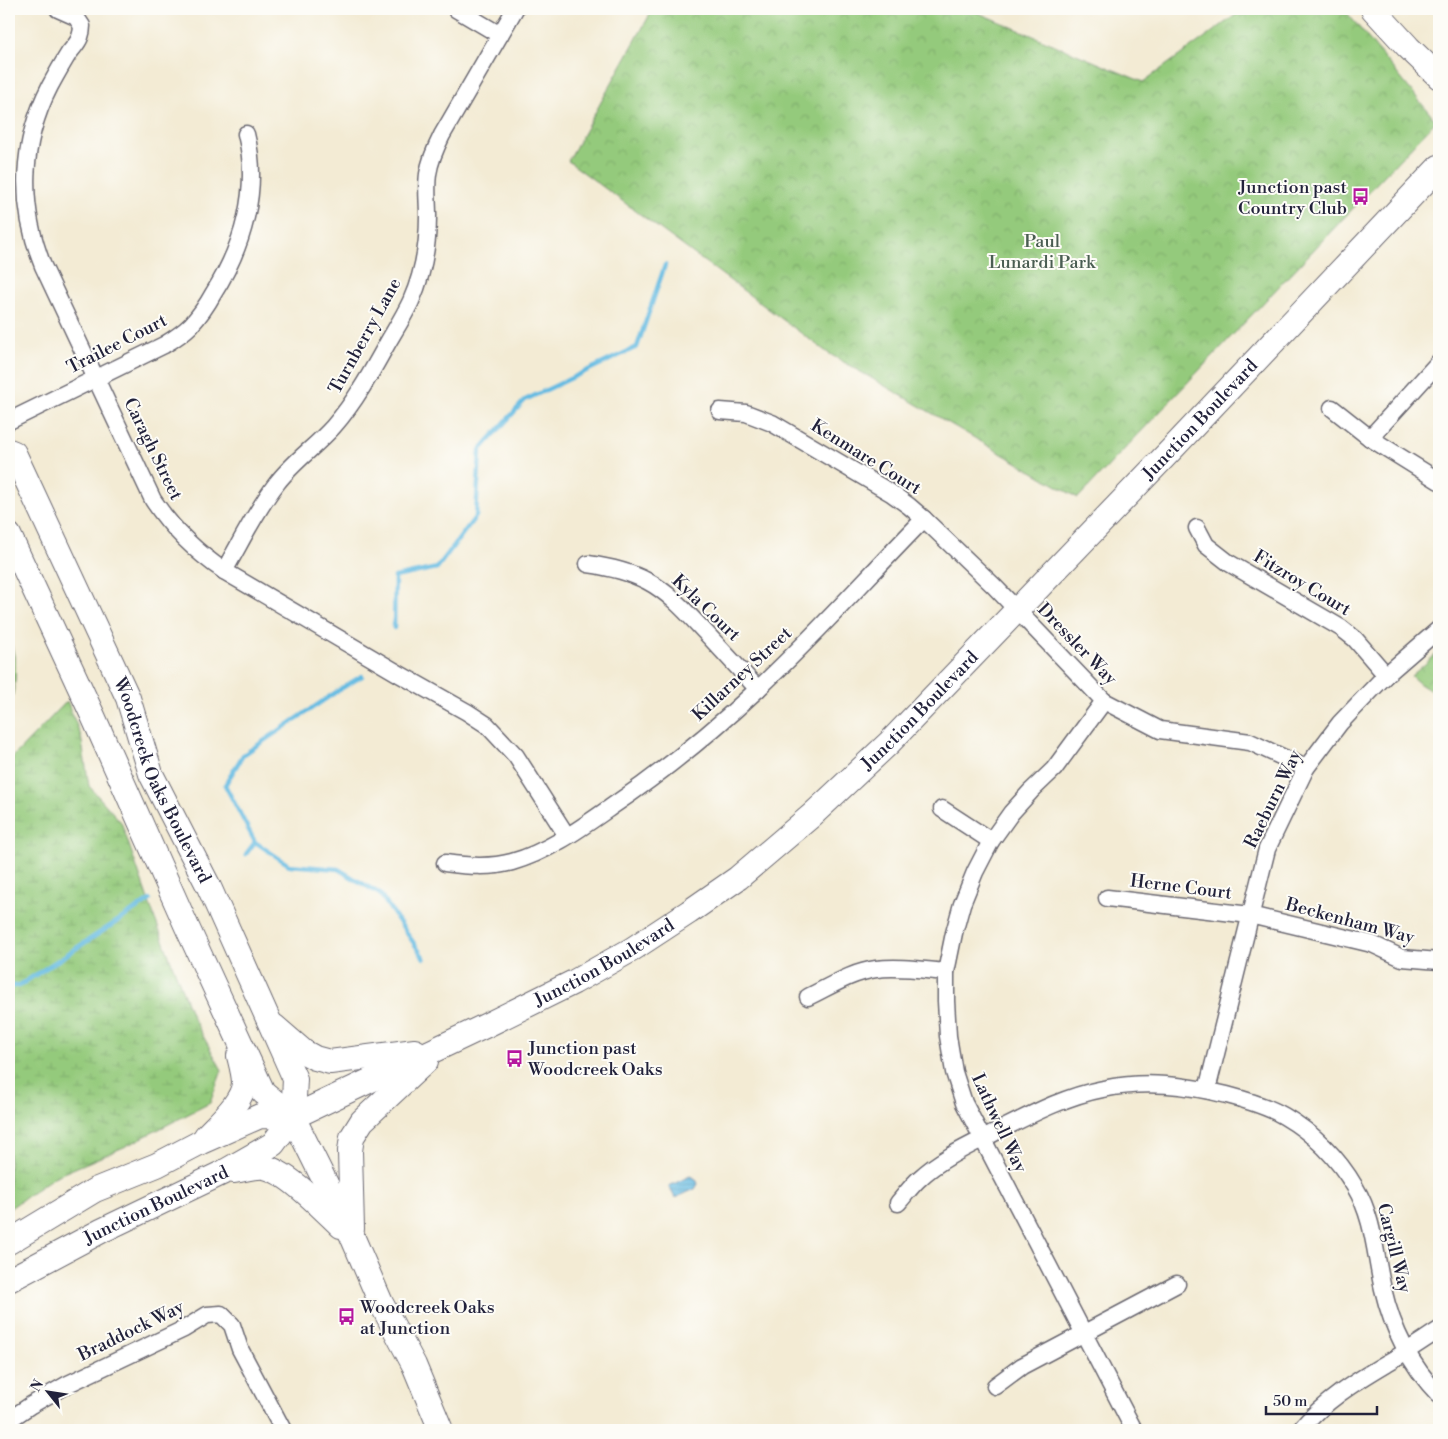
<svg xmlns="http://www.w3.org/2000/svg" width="1448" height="1439" font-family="'Libre Bodoni',serif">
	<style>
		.green { fill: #94ca7c; stroke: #5b765c }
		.wetland { fill: url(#wetland-marsh); stroke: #5b765c }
		.park { fill: url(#park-crowns); stroke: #5b765c }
		.water { fill: url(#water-rules); stroke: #446e8e }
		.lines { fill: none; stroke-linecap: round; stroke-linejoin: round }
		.stream { stroke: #65bbe2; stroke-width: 4.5 }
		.street-casing { stroke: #6b6871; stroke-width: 19 }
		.secondary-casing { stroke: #6b6871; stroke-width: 26 }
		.street { stroke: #fff; stroke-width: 16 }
		.secondary { stroke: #fff; stroke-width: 24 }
		.labels { text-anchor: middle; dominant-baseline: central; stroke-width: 4; stroke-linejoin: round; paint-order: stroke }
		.poi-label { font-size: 18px; fill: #22223b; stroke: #fdfcf7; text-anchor: start }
		.park-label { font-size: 18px; fill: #4a5d52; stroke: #fdfcf7 }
		.street-label { font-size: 18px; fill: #22223b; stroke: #fdfcf7 }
	</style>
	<defs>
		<pattern id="wetland-marsh" width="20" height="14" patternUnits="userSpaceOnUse" patternTransform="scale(1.25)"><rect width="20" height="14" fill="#94ca7c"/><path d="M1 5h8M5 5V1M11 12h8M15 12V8" fill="none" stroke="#7fad6c"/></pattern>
		<pattern id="park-crowns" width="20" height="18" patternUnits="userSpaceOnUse" patternTransform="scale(1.25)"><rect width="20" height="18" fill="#94ca7c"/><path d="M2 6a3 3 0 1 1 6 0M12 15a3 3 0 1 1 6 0" fill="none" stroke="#7fad6c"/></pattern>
		<pattern id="water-rules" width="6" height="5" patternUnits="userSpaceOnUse" patternTransform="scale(1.25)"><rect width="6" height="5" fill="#65bbe2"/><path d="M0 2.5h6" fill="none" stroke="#57a0c3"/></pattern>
	</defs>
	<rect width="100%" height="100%" fill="#fdfcf7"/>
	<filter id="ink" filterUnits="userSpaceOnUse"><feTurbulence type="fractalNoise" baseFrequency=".02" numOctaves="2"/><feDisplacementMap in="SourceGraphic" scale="10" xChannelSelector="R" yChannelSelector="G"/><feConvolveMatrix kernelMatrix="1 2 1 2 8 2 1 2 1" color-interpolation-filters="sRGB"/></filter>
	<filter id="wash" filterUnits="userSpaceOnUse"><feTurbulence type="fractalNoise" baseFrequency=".0096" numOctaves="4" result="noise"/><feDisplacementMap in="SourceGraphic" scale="20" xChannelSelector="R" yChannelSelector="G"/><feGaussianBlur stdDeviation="1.12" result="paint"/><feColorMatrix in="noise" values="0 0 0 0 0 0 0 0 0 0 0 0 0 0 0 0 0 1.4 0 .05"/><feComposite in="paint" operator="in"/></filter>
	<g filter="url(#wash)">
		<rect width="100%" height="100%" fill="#f3ebd4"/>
		<path class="green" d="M9,638C19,662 16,687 9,710Z"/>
		<path class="wetland" d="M67,701L81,736L89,786L121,822L155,919L192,1016L222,1070L210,1103L124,1147L54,1177L9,1209V761Z"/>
		<g class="park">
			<path d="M653,9H969L1143,82L1244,9H1344L1436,121L1078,498L828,353L568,161Z"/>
			<path d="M1439,652V696L1420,684L1411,676Z"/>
		</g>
		<path class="water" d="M690,1176L696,1179L698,1184L695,1189L675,1198L669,1186Z"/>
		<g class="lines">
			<g class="stream">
				<path d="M394,628L395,577L437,568L476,516L480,450L525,400L637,347L665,265"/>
				<path d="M255,842L289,865L338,869L380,894L424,958"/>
				<path d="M246,854L255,842L225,785L243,755L342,688L362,676"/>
				<path d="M9,987L20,985L150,900"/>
			</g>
		</g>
	</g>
	<g filter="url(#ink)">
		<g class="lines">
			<defs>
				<g id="street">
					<path d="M58,9L76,17L82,26C82,30 81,34 80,37C78,43 73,48 69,53C62,64 56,75 50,86C20,144 19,206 43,266L153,500C172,529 195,551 224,571L401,675L467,712L487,725L516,756L567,836"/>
					<path d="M456,9L500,35"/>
					<path d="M1332,408L1370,438L1439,481"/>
					<path d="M720,411L746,413L772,423L891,493L909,506L924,519L994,586L1104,701L1160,730L1250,742L1306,768"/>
					<path d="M9,421L164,345C174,339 183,333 191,325C200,315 207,305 213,294C243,247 260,189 246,134"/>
					<path d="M1370,438L1439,362"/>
					<path d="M1197,528L1206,545L1229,563L1341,628L1355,639L1386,675"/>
					<path d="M588,564C609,567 628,571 647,581C670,593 688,614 705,632C723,651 740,670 758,689"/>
					<path d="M224,571C241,542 256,510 277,483C293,462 315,447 333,427C355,402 371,373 387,344C395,330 404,316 411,301C423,274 428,245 428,216C428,202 426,188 428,174C430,160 436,147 442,135L515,9"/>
					<path d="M1104,701L1054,769L1031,791L1011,813L991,841L975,872L962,904L954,933L946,972V1001L948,1036L954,1072L964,1103L1134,1430"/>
					<path d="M942,809L991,841"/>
					<path d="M445,863C467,866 490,868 512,862C548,852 581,828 611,807C663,772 712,732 758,689C816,635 869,575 924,519"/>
					<path d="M1107,898L1250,915L1372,944L1402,958L1439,961"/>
					<path d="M808,997C829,987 852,972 876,969C899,966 923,970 946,972"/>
					<path d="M1207,1090L1267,849L1306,768L1340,723L1386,675L1439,629"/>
					<path d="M898,1203C905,1195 912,1185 920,1178C941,1158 973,1144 998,1131C1032,1114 1066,1096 1103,1089C1145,1080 1186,1085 1227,1095C1246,1100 1267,1106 1284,1116C1313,1133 1338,1158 1355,1187C1374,1218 1375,1255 1383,1289C1392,1328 1411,1366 1439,1395"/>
					<path d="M995,1386L1022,1366L1177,1284"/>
					<path d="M9,1420L31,1405L68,1384L184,1329L207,1315L221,1314L232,1325L240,1349L283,1430"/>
					<path d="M1300,1430C1324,1401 1355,1382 1387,1363C1405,1353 1422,1341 1439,1330"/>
				</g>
				<g id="secondary">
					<path d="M1373,9L1408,47L1439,77"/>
					<path id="s1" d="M9,451L14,453L128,698L151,774L209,887L295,1079L293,1117"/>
					<path d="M9,535L93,716L187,927L263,1092L293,1117L352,1236L381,1303L414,1365L441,1430"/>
					<path d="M274,1026L304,1052L315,1058L330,1062L415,1051"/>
					<path d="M206,1136C218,1123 243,1102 244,1083C244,1075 241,1064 239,1056"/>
					<path d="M233,1171C242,1170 255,1166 264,1167C287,1171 323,1209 341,1226"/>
					<path d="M352,1229L350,1151L352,1137L362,1121L426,1061"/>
					<path id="s2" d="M9,1242L95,1190L157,1165L201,1142L260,1116L293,1117L485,1026L574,982L631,950L689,912L738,878L811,816L889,743L1171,450L1439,167"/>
					<path id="s3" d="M9,1280L101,1231L224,1172L273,1144L293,1117"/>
				</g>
			</defs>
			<use href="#street" class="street-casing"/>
			<use href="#secondary" class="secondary-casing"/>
			<use href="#street" class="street"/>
			<use href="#secondary" class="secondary"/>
		</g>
	</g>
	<defs>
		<symbol id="bus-bare" viewBox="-9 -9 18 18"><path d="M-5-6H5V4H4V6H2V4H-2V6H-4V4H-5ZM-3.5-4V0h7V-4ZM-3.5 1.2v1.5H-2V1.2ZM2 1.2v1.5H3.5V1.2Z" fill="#b5179e" stroke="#fdfcf7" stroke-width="2.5" paint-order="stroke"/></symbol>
	</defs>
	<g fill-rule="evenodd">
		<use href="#bus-bare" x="1348" y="184" width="25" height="25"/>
		<use href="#bus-bare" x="502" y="1046" width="25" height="25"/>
		<use href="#bus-bare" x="334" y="1304" width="25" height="25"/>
	</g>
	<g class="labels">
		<g class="poi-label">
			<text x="1347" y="187" text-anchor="end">Junction past<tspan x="1347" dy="21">Country Club</tspan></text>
			<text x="528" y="1048">Junction past<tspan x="528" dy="21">Woodcreek Oaks</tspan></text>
			<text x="360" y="1307">Woodcreek Oaks<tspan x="360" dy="21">at Junction</tspan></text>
		</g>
		<g class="park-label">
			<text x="1042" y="241">Paul<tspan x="1042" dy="21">Lunardi Park</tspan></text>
		</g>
		<g class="street-label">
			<text transform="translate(365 336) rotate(-61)">Turnberry Lane</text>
			<text transform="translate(117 344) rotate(-27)">Trailee Court</text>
			<text stroke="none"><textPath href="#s2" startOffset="1472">Junction Boulevard</textPath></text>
			<text transform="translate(153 449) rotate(64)">Caragh Street</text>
			<text transform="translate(866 457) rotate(32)">Kenmare Court</text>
			<text transform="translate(1302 583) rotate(31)">Fitzroy Court</text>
			<text transform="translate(706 608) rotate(44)">Kyla Court</text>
			<text transform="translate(1077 644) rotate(46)">Dressler Way</text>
			<text transform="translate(742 674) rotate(-43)">Killarney Street</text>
			<text stroke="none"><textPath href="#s2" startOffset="1068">Junction Boulevard</textPath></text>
			<text stroke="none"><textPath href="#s1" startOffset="365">Woodcreek Oaks Boulevard</textPath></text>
			<text transform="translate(1273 799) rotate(-64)">Raeburn Way</text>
			<text transform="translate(1181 887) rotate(7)">Herne Court</text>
			<text transform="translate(1350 921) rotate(15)">Beckenham Way</text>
			<text stroke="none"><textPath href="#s2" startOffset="662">Junction Boulevard</textPath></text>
			<text transform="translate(999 1123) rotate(65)">Lathwell Way</text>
			<text stroke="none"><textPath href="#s3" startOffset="165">Junction Boulevard</textPath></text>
			<text transform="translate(1394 1248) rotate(76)">Cargill Way</text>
			<text transform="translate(131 1331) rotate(-26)">Braddock Way</text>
		</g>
	</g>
	<rect width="1448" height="1439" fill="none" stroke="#fdfcf7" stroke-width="30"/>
	<g transform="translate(48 1392) rotate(300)" stroke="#fdfcf7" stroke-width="4" paint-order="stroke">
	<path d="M0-4L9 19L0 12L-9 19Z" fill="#22223b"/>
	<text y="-8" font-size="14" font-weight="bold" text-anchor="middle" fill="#22223b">N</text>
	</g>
	<path d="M1266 1406v8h111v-8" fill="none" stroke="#22223b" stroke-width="2.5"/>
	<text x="1273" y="1406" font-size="15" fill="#22223b" stroke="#fdfcf7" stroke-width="4" paint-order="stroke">50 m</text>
</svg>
